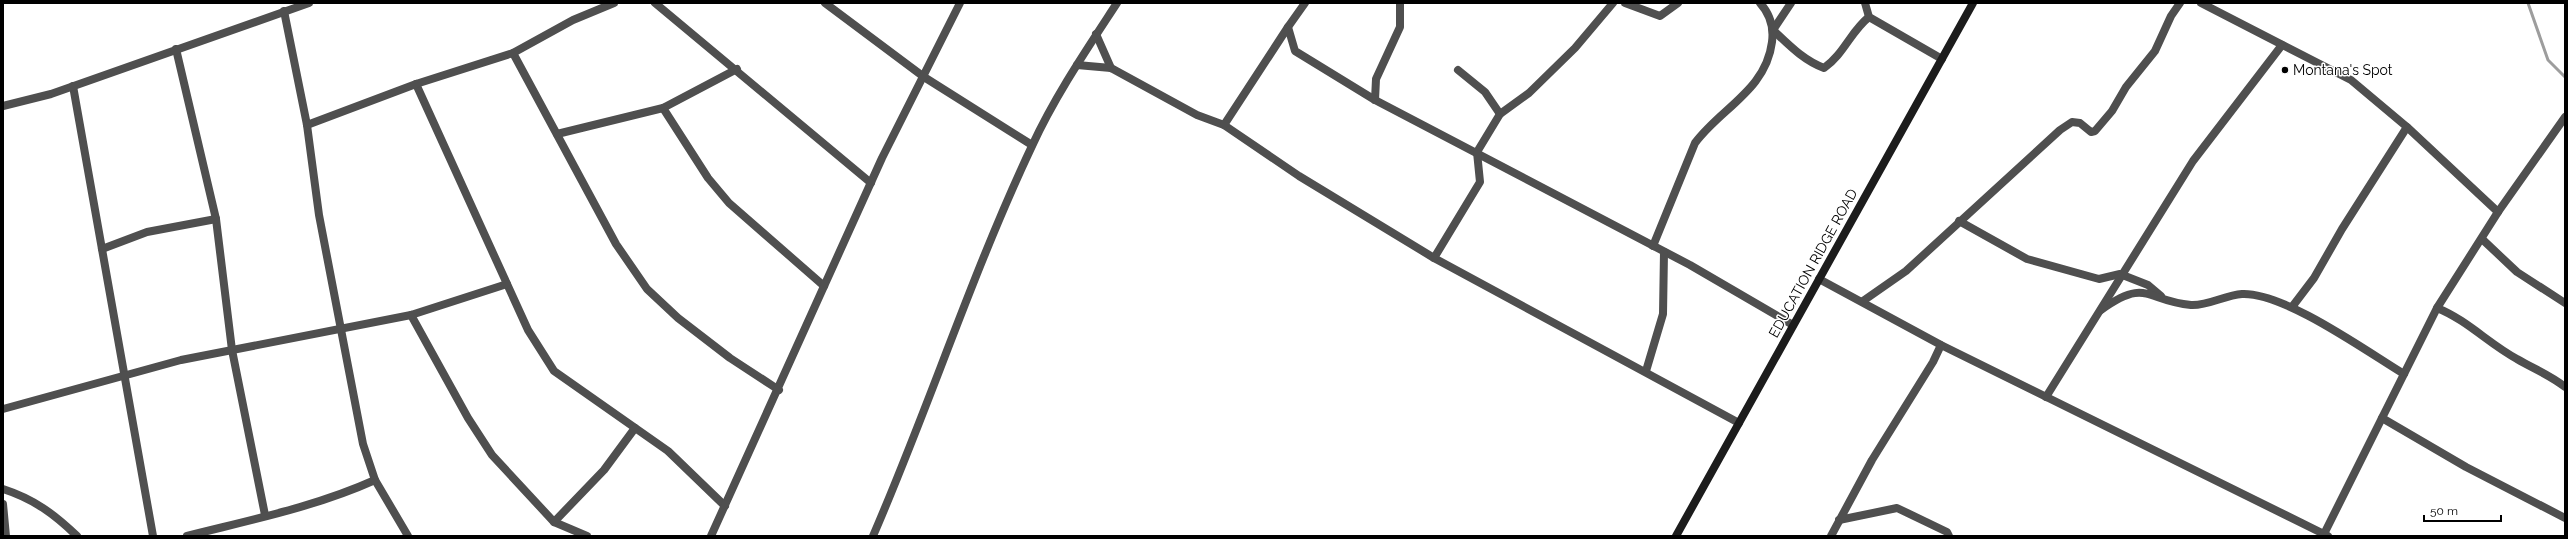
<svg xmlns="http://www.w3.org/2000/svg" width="2568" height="539" font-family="Raleway,sans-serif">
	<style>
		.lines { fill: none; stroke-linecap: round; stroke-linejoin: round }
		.stream { stroke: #9d9d9d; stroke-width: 3 }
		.street { stroke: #4f4f4f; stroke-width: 8 }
		.secondary { stroke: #1c1c1c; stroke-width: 8 }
		.poi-dot { fill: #000; stroke: #fff; stroke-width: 1.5 }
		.labels { text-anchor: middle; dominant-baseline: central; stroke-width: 3; stroke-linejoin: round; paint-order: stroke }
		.poi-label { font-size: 14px; fill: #000; stroke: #fff; text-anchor: start }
		.street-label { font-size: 14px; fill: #000; stroke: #fff }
	</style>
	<rect width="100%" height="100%" fill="#fff"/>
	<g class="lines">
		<path class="stream" d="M2528,3L2548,60L2565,77"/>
		<g class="street">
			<path d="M655,3L871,183"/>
			<path d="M825,3L924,77L1032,145"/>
			<path d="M1625,3L1660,16L1678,3"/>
			<path d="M1865,3L1869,17L1942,59"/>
			<path d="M2201,3L2351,80L2407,127L2498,212"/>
			<path d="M284,11L307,125L319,215L363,444L375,480L408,536"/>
			<path d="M1288,27L1305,3"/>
			<path d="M1773,30C1789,45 1803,60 1824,68C1844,54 1851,31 1869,17"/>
			<path d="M1773,30L1791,3"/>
			<path d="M1096,34L1111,68"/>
			<path d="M176,49L216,219L232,350L265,515"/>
			<path d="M513,53L616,244L647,289L678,318L730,358L779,390"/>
			<path d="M1077,65L1111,68L1197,115L1224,125L1299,176L1434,258L1739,423"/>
			<path d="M1458,70L1485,92L1500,114"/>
			<path d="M416,84L528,330L554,371L668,451L725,506"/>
			<path d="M73,86L153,536"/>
			<path d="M1375,100L1376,79L1400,27V3"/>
			<path d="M3,106L51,94L309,3"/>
			<path d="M663,108L708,178L729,203L824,286"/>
			<path d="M307,125L416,84L513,53L573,20L614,3"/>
			<path d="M1224,125L1288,27L1295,51L1375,100L1690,265L1793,325"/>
			<path d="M557,134L663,108L737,69"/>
			<path d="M1959,221L2027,259L2099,279L2120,274L2148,285L2161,296"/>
			<path d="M2482,239L2517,272L2565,303"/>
			<path d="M1653,246L1695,143C1721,108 1766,90 1772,42C1774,27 1770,14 1760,3"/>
			<path d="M102,249L147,232L216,219"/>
			<path d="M1434,258L1480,182L1477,152L1500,114L1529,93L1575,48L1613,3"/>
			<path d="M1819,279L1941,345L2328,536"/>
			<path d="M1863,301L1906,271L2060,130L2072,122L2080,123L2091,132L2095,131L2112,111L2126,87L2155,51L2171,16L2180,3"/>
			<path d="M2292,307L2314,278L2342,229L2407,127"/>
			<path d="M2437,308C2467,320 2489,344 2517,359C2534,369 2550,375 2565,387"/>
			<path d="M2101,310C2147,277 2146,301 2191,305C2208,306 2225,295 2242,294C2284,292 2366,351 2404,374"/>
			<path d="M411,315L468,418L492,455L554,522L587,536"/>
			<path d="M1646,371L1663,314L1664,252"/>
			<path d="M2046,397L2193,161L2282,45"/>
			<path d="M3,409L181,360L411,315L507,284"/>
			<path d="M2382,418L2466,467L2565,518"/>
			<path d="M3,489C34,499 54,514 77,536"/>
			<path d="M3,504L6,536"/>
			<path d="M1839,520L1897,508L1947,532L1949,536"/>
			<path d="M554,522L604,470L635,428"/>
			<path d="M2324,534L2437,308L2498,212L2565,117"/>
			<path d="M187,536C250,520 315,507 375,480"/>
			<path d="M711,536L882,158L960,3"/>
			<path d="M873,536C929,407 972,273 1032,146C1055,96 1087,49 1117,3"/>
			<path d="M1831,536L1872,460L1933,362L1941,345"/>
		</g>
		<path class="secondary" d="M1676,536L1973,3"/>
	</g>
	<circle class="poi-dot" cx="2285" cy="70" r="4"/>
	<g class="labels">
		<g class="poi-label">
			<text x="2293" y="70">Montana's Spot</text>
		</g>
		<g class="street-label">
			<text transform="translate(1813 263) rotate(-61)">EDUCATION RIDGE ROAD</text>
		</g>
	</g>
	<rect width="2568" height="539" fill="none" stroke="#000000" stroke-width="8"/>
	<path d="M2424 515v6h77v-6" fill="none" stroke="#000000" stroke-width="2"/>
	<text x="2430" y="515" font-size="12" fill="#000000" stroke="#ffffff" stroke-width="3" paint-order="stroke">50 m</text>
</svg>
